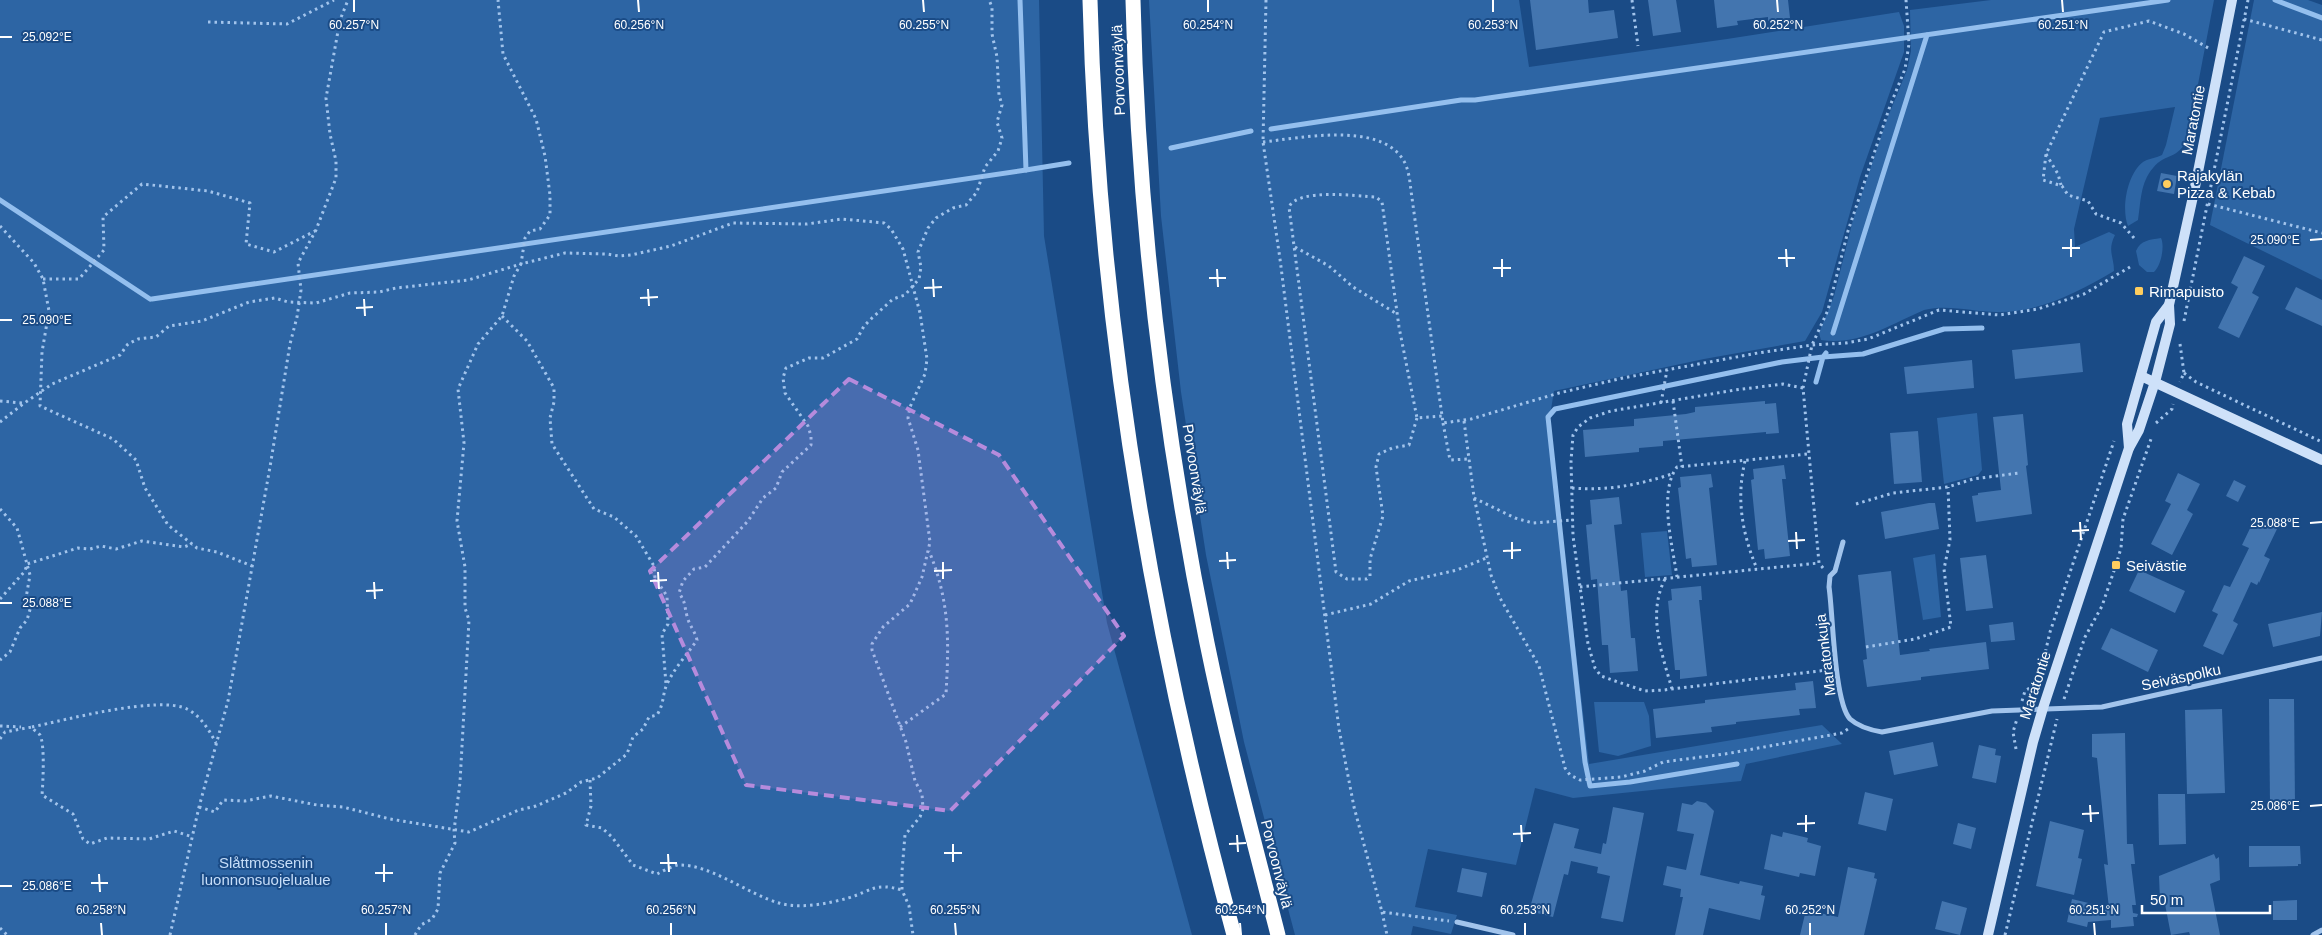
<svg xmlns="http://www.w3.org/2000/svg" width="2322" height="935" font-family="Arial,sans-serif">
	<style>
		.green { fill: #2d65a4 }
		.lines { fill: none; stroke-linecap: round; stroke-linejoin: round }
		.stream { stroke: #94bfee; stroke-width: 5 }
		.building { fill: #4375af }
		.path { stroke: #a2c4ec; stroke-width: 3; stroke-dasharray: 2.5 4; stroke-linecap: butt }
		.street { stroke: #a2c4ec; stroke-width: 5 }
		.secondary { stroke: #cee1f9; stroke-width: 10 }
		.highway { stroke: #fff; stroke-width: 15 }
		.marked { fill: #b68bdc; fill-opacity: 0.2; stroke: #b68bdc; stroke-width: 4; stroke-dasharray: 10 6; stroke-linejoin: round }
		.ticks { fill: none; stroke: #fff; stroke-width: 2 }
		.poi-dot { fill: #fecd5e; stroke: #1a4b86; stroke-width: 2 }
		.labels { text-anchor: middle; dominant-baseline: central; stroke-width: 4; stroke-linejoin: round; paint-order: stroke }
		.street-label { font-size: 15px; fill: #fff; stroke: #1a4b86 }
		.poi-label { font-size: 15px; fill: #fff; stroke: #1a4b86; text-anchor: start }
		.park-label { font-size: 15px; fill: #c7def9; stroke: #1a4b86 }
		.ticks-label { font-size: 12px; text-anchor: middle; fill: #fff; stroke: #1a4b86; stroke-width: 4; stroke-linejoin: round; paint-order: stroke }
	</style>
	<rect width="100%" height="100%" fill="#1a4b86"/>
	<g class="green">
		<path d="M0,0H1039L1044,236L1107,623L1192,935H0Z"/>
		<path d="M1149,0H1519L1529,67L1727,39L1899,12L1904,26V52L1860,177L1822,312L1805,341L1704,359L1554,391L1549,422L1589,764L1822,725L1842,744L1746,764L1741,781L1573,798L1535,788L1516,865L1428,849L1415,907L1457,915L1451,934L1413,926L1411,935H1295L1244,742L1206,555L1181,392L1161,216Z"/>
		<path d="M1991,0H2214L2188,137C2178,161 2166,152 2153,168C2140,183 2141,202 2138,220L2128,226C2121,209 2127,174 2143,162C2147,159 2156,158 2162,155L2166,145L2175,107L2100,118L2074,229L2075,247L2109,232L2115,235C2107,251 2114,256 2114,271C2078,292 2039,313 1997,312C1972,312 1949,304 1924,310C1891,324 1859,346 1821,340L1819,333L1834,296L1853,220L1887,119L1907,70L1911,51L1910,10Z"/>
		<path d="M2254,0H2308L2322,5V280L2210,225Z"/>
		<path d="M2161,238C2165,246 2161,266 2154,272H2147L2139,265L2136,251C2141,240 2149,240 2161,238Z"/>
		<path d="M1977,413L1982,470L1978,475L1944,484L1937,418Z"/>
		<path d="M1667,531L1672,575L1645,577L1641,533Z"/>
		<path d="M1935,554L1941,617L1923,620L1913,558Z"/>
		<path d="M1594,702H1644L1649,716L1651,746L1618,756L1599,752Z"/>
	</g>
	<g class="lines">
		<g class="stream">
			<path d="M1020,0L1026,170L1069,163"/>
			<path d="M2275,0L2322,18"/>
			<path d="M1271,129L1461,100H1475L2168,0"/>
			<path d="M1171,148L1251,131"/>
			<path d="M0,200L150,299"/>
			<path d="M152,299L1026,170"/>
			<path d="M1833,333L1927,35"/>
			<path d="M1816,382L1823,357L1863,354L1944,329L1982,328"/>
			<path d="M1737,764L1630,782L1590,786L1585,762L1548,417L1555,409L1782,362L1823,357L1826,353"/>
		</g>
	</g>
	<g class="building">
		<path d="M1530,0H1588L1589,13L1614,10L1618,38L1536,50Z"/>
		<path d="M1648,0H1676L1681,32L1653,36Z"/>
		<path d="M1714,0H1788L1790,18L1768,21V17L1737,21L1738,25L1717,28Z"/>
		<path d="M2161,173L2177,176L2174,194L2157,191Z"/>
		<path d="M2244,256L2265,266L2252,293L2259,297L2239,338L2218,328L2238,287L2231,283Z"/>
		<path d="M2296,287L2322,300V326L2285,309Z"/>
		<path d="M2080,343L2083,372L2015,379L2012,350Z"/>
		<path d="M1972,360L1974,388L1907,394L1904,367Z"/>
		<path d="M1765,401V404L1776,403L1779,433L1766,434V432L1663,441V446L1639,448V452L1585,457L1583,430L1634,426V419L1686,414L1695,412V407Z"/>
		<path d="M2023,414L2028,465L2026,466L2032,514L1976,522L1972,496L1978,495V493L2001,490L1993,417Z"/>
		<path d="M1918,431L1922,482L1894,484L1890,433Z"/>
		<path d="M1784,465L1786,479H1782L1790,556L1765,559L1764,549L1758,550L1751,480L1754,479L1753,469Z"/>
		<path d="M2178,473L2200,484L2187,510L2193,514L2172,555L2151,544L2171,504L2165,501Z"/>
		<path d="M1711,474L1713,487L1709,488L1717,565L1692,567L1691,558L1686,559L1678,488L1681,487L1680,477Z"/>
		<path d="M2234,480L2246,486L2238,502L2226,496Z"/>
		<path d="M1619,497L1622,524L1614,525L1621,591L1627,590L1631,638H1635L1638,671L1610,673L1608,645H1602L1597,579L1591,580L1586,525L1592,524L1590,500Z"/>
		<path d="M1929,503H1935L1939,529L1885,539L1881,512Z"/>
		<path d="M2255,518L2277,529L2264,556L2270,559L2259,583V581L2257,585L2251,582L2233,621L2238,624L2223,655L2203,646L2218,614L2212,611L2224,585L2230,587L2249,548L2242,545Z"/>
		<path d="M1986,555L1993,608L1966,611L1960,558Z"/>
		<path d="M2139,570L2185,591L2175,613L2129,591Z"/>
		<path d="M1891,571L1900,655L1930,651L1929,649L1986,642L1989,669L1921,677V680L1867,687L1863,660L1867,659L1858,575Z"/>
		<path d="M1701,586L1702,600H1699L1707,676L1680,679V670H1675L1668,601L1672,600L1671,589Z"/>
		<path d="M2322,612L2320,636L2273,647L2268,624Z"/>
		<path d="M2013,622L2015,640L1991,642L1989,625Z"/>
		<path d="M2111,628L2158,650L2148,672L2101,649Z"/>
		<path d="M1813,681L1816,708L1799,709L1800,715L1736,722V724L1711,727L1712,732L1656,738L1653,709L1705,703V700L1796,690L1795,683Z"/>
		<path d="M2269,699H2294L2295,805H2270Z"/>
		<path d="M2222,709L2225,793L2187,794L2185,710Z"/>
		<path d="M2125,733L2127,844H2133L2135,864H2131L2136,905H2132L2133,913L2138,914L2137,917H2133L2134,926L2111,928V920L2088,922L2087,927L2067,922L2072,899L2109,908L2104,864L2108,865L2097,758L2092,757V734Z"/>
		<path d="M1933,742L1938,766L1894,775L1889,751Z"/>
		<path d="M1979,745L1996,749L1995,755L2001,756L1996,783L1972,778Z"/>
		<path d="M1865,792L1893,799L1886,831L1858,824Z"/>
		<path d="M2158,794H2185L2186,844L2159,845Z"/>
		<path d="M1697,801L1706,803L1714,811L1700,875L1739,884L1740,881L1763,886L1761,895L1765,896L1760,920L1709,908L1703,935H1675L1683,897H1680L1681,889L1663,885L1667,866L1686,870L1694,834L1677,831L1682,803L1692,805Z"/>
		<path d="M1613,807L1644,813L1623,922L1601,918L1610,876L1597,873L1598,867L1571,861L1568,875L1564,874L1553,917L1529,911L1554,823L1579,829L1574,848L1601,854L1603,843L1606,844Z"/>
		<path d="M2050,821L2084,830L2078,858L2082,859L2074,895L2036,886Z"/>
		<path d="M1958,823L1976,828L1971,849L1953,844Z"/>
		<path d="M1783,832L1808,838L1807,842L1821,846L1815,876L1800,873L1799,877L1764,869L1771,834L1782,837Z"/>
		<path d="M2249,846H2300L2301,864H2298V866L2249,867Z"/>
		<path d="M2214,854L2216,859L2219,857L2220,880L2210,884L2220,935H2190L2189,932L2171,935L2164,899L2160,900L2159,876Z"/>
		<path d="M1848,867L1875,873L1874,878L1877,879L1864,935H1800L1806,910L1838,917Z"/>
		<path d="M1462,868L1487,873L1482,897L1457,892Z"/>
		<path d="M2297,900V920H2273V901Z"/>
		<path d="M1942,901L1967,908L1960,935L1935,929Z"/>
	</g>
	<g class="lines">
		<g class="path">
			<path d="M1266,0L1263,142L1280,259L1339,729L1354,807L1382,912L1449,921"/>
			<path d="M1632,0L1638,46"/>
			<path d="M2244,19L2322,40"/>
			<path d="M208,22L287,24L334,0"/>
			<path d="M1263,142C1300,138 1377,122 1402,158C1410,169 1410,186 1412,198L1443,423L1471,419L1559,393L1623,378L1758,353L1812,345L1846,343L1868,339L1939,310L1999,315L2038,309L2084,294L2130,267"/>
			<path d="M2046,154L2058,174L2061,185"/>
			<path d="M2208,204L2322,233"/>
			<path d="M0,226L34,263L43,279L49,311L42,352L40,406L113,439L136,460L145,488L168,525L197,548L217,552L252,566"/>
			<path d="M2134,238L2121,223L2096,214L2088,201L2068,195L2062,186L2043,180L2046,154L2104,32L2149,21L2184,34L2210,49"/>
			<path d="M1295,247L1329,266L1353,287L1397,314"/>
			<path d="M43,279H79L104,250L103,217L142,184L208,191L250,203L246,244L274,252L315,231"/>
			<path d="M502,316L527,341L554,388V402L550,418L552,444L594,509L614,517L636,536L654,566L655,578L667,596L668,624L662,634L666,684"/>
			<path d="M2184,321L2248,0"/>
			<path d="M2180,344L2184,373L2180,382"/>
			<path d="M2184,373L2196,382L2322,442"/>
			<path d="M1803,388L1783,384L1735,390L1611,411L1590,418L1578,427L1573,435L1571,461L1573,536L1588,644L1595,668L1601,676L1618,682L1645,691L1664,690L1827,670"/>
			<path d="M0,401L22,403"/>
			<path d="M1673,401L1682,467"/>
			<path d="M1661,403L1667,370"/>
			<path d="M1417,418L1409,445L1392,448L1379,454L1376,467L1383,516L1370,559V576L1367,579H1347L1336,572L1289,207C1298,188 1357,196 1376,197L1382,202L1399,327L1417,418L1443,416"/>
			<path d="M1464,421L1474,497L1491,575L1500,598L1539,666L1560,748L1565,768L1570,775L1580,780L1621,777L1645,771L1663,762L1725,754L1842,733L1848,729"/>
			<path d="M0,422L23,404L52,384L120,355L128,344L138,339L156,337L169,326L202,321L249,302L275,298L288,302L316,303L350,293L379,292L396,288L468,280L521,264L525,238L530,231L540,229L550,215V195L545,156L536,119L503,54L498,0"/>
			<path d="M1443,423L1450,460L1468,459"/>
			<path d="M2156,423L2172,409L2173,404"/>
			<path d="M1745,461C1736,499 1742,533 1757,569"/>
			<path d="M1572,488C1607,491 1638,485 1672,474"/>
			<path d="M1474,498L1515,518L1533,523L1573,520"/>
			<path d="M1856,504L1893,493L1948,487L1973,479L2019,473"/>
			<path d="M0,509L17,528L30,575L26,598L31,606L27,620L20,628L10,652L0,660"/>
			<path d="M1823,568L1819,563L1803,388L1812,345L1828,310L1848,231L1890,106L1905,69L1909,44L1906,0"/>
			<path d="M1677,577C1673,548 1658,492 1677,467L1808,454"/>
			<path d="M1665,579C1647,614 1662,654 1672,689"/>
			<path d="M1580,587L1819,563"/>
			<path d="M0,599L25,571L27,564L78,548L90,549L101,546L116,549L142,541L184,547L192,544"/>
			<path d="M1325,615L1371,604L1409,581L1457,570L1486,558"/>
			<path d="M1866,647L1915,639L1951,627L1944,569L1950,540L1948,487"/>
			<path d="M2044,658L2050,632L2114,441"/>
			<path d="M2064,699L2085,637L2102,606L2116,565L2121,548L2123,519L2151,439"/>
			<path d="M2022,701L2025,691L2033,686L2038,679"/>
			<path d="M0,726L21,727"/>
			<path d="M32,727C65,720 159,695 187,709C201,716 209,730 216,743"/>
			<path d="M900,727L946,694C949,641 950,602 929,551"/>
			<path d="M0,739L5,732L32,727C34,731 37,731 40,735C45,744 43,783 42,795L73,814L83,839L90,844L107,838L149,839L174,831L193,837"/>
			<path d="M2016,749L2013,732L2017,719"/>
			<path d="M590,780L591,806L586,825L602,828L612,837L633,865L657,874C663,871 672,866 678,865C711,864 747,894 779,903C800,909 827,904 848,898C872,891 874,882 902,890"/>
			<path d="M199,807L215,812L223,800L245,801L271,796L317,805L343,807L390,819L469,832L519,810L536,806L566,793L581,782L597,778L627,754L633,737L643,729L649,717L657,715C665,702 662,693 668,682C676,666 687,655 697,640C695,631 689,625 687,616C684,605 686,603 679,593L683,581L694,569L705,567L748,521L763,498L776,488L782,472L811,445V436L808,426L785,393L783,378L786,368L809,358H823L857,339L864,326L872,318L893,299L905,295L919,279L921,267L918,252L928,228L936,218L953,208L966,205L977,192L985,167L998,151L1002,138L997,122L1002,105L999,95L997,57L992,34V7L989,0"/>
			<path d="M1382,912L1387,935"/>
			<path d="M0,928L7,935"/>
			<path d="M170,935L199,807L228,701L270,467L290,344L297,317L301,290L298,263L316,230L336,178V161L330,134L326,98L340,20L348,0"/>
			<path d="M415,935L421,925L432,919L438,909L440,873L455,843L454,831L460,782L469,620L465,608V567L457,521L464,443L458,389L478,344L502,316L514,276L521,264L565,253L607,254L619,256L631,255L671,246L733,223L807,224L842,219L884,223L891,229L903,249L920,313L927,359L925,374L910,407L908,418L918,450L930,542L922,577L910,604L883,627L872,644V650L906,742L915,781L922,794L923,809L920,817L905,835L902,871V890L909,906L913,935"/>
			<path d="M2005,935L2057,719"/>
		</g>
		<g class="street">
			<path d="M1843,542L1835,571L1830,576L1829,587C1833,613 1834,702 1850,719C1859,727 1870,730 1882,732L1992,711L2102,707L2322,658"/>
			<path d="M1457,922L1513,935"/>
			<path d="M2313,935L2322,930"/>
		</g>
		<g class="secondary">
			<path d="M2141,376L2322,460"/>
			<path d="M2129,448L2127,424L2156,322L2169,305"/>
			<path d="M1988,935L2033,742L2043,708L2129,448L2139,430L2155,382L2170,324L2169,305L2194,192L2232,0"/>
		</g>
		<g class="highway">
			<path d="M1090,0C1098,317 1151,630 1234,935"/>
			<path d="M1133,0C1138,216 1164,432 1207,643C1227,741 1253,838 1278,935"/>
		</g>
	</g>
	<path class="marked" d="M849,379L999,455L1124,636L950,811L746,785L650,571Z"/>
	<path class="ticks" d="M354,0V12M638,0L639,12M923,0L924,12M1208,0V12M1493,0V12M1777,0L1778,12M2062,0L2063,12M0,37H12M2071,239V257M2310,240L2322,239M2062,248H2080M1786,249L1787,267M1778,258H1795M1502,259V277M1493,268H1511M1217,269L1218,287M1209,278H1226M933,279L934,297M924,288L942,287M648,289L649,306M640,298L658,297M364,299L365,316M356,308L373,307M0,320H12M2080,522L2081,540M2310,523L2322,522M2072,531L2089,530M1796,532L1797,549M1788,541L1805,540M1512,542V559M1503,551L1521,550M1227,552L1228,569M1219,561L1236,560M943,562V579M934,571L952,570M658,572L659,589M650,581L667,580M374,582L375,599M366,591L383,590M0,603H12M2090,805L2091,822M2310,806L2322,805M2082,814L2099,813M1806,815V832M1797,824L1815,823M1521,825L1522,842M1513,834L1531,833M1237,835L1238,852M953,844V862M1229,844L1246,843M944,853H962M668,854L669,872M660,863H677M384,864V882M375,873H393M99,874L100,892M91,883H108M0,886H12M101,923L102,935M386,923V935M671,923V935M955,923L956,935M1240,923L1241,935M1525,923V935M1810,923V935M2094,923L2095,935"/>
	<g class="poi-dot">
		<circle cx="2167" cy="184" r="5"/>
		<rect x="2134" y="286" width="10" height="10" rx="2.5"/>
		<rect x="2111" y="560" width="10" height="10" rx="2.5"/>
	</g>
	<g class="labels">
		<g class="street-label">
			<text transform="translate(1118 70) rotate(-92)">Porvoonväylä</text>
			<text transform="translate(2193 120) rotate(-79)">Maratontie</text>
			<text transform="translate(1195 469) rotate(81)">Porvoonväylä</text>
			<text transform="translate(1825 655) rotate(-97)">Maratonkuja</text>
			<text transform="translate(2181 677) rotate(-12)">Seiväspolku</text>
			<text transform="translate(2035 685) rotate(-72)">Maratontie</text>
			<text transform="translate(1277 864) rotate(76)">Porvoonväylä</text>
		</g>
		<g class="poi-label">
			<text x="2177" y="175">Rajakylän<tspan x="2177" dy="17">Pizza &amp; Kebab</tspan></text>
			<text x="2149" y="291">Rimapuisto</text>
			<text x="2126" y="565">Seivästie</text>
		</g>
		<g class="park-label">
			<text x="266" y="862">Slåttmossenin<tspan x="266" dy="17">luonnonsuojelualue</tspan></text>
		</g>
	</g>
	<g class="ticks-label">
		<text x="354" y="29">60.257°N</text>
		<text x="639" y="29">60.256°N</text>
		<text x="924" y="29">60.255°N</text>
		<text x="1208" y="29">60.254°N</text>
		<text x="1493" y="29">60.253°N</text>
		<text x="1778" y="29">60.252°N</text>
		<text x="2063" y="29">60.251°N</text>
		<text x="47" y="41">25.092°E</text>
		<text x="2275" y="244">25.090°E</text>
		<text x="47" y="324">25.090°E</text>
		<text x="2275" y="527">25.088°E</text>
		<text x="47" y="607">25.088°E</text>
		<text x="2275" y="810">25.086°E</text>
		<text x="47" y="890">25.086°E</text>
		<text x="101" y="914">60.258°N</text>
		<text x="386" y="914">60.257°N</text>
		<text x="671" y="914">60.256°N</text>
		<text x="955" y="914">60.255°N</text>
		<text x="1240" y="914">60.254°N</text>
		<text x="1525" y="914">60.253°N</text>
		<text x="1810" y="914">60.252°N</text>
		<text x="2094" y="914">60.251°N</text>
	</g>
	<path d="M2142 905v8h128v-8" fill="none" stroke="#ffffff" stroke-width="2.5"/>
	<text x="2150" y="905" font-size="15" fill="#ffffff" stroke="#1a4b86" stroke-width="4" paint-order="stroke">50 m</text>
</svg>
